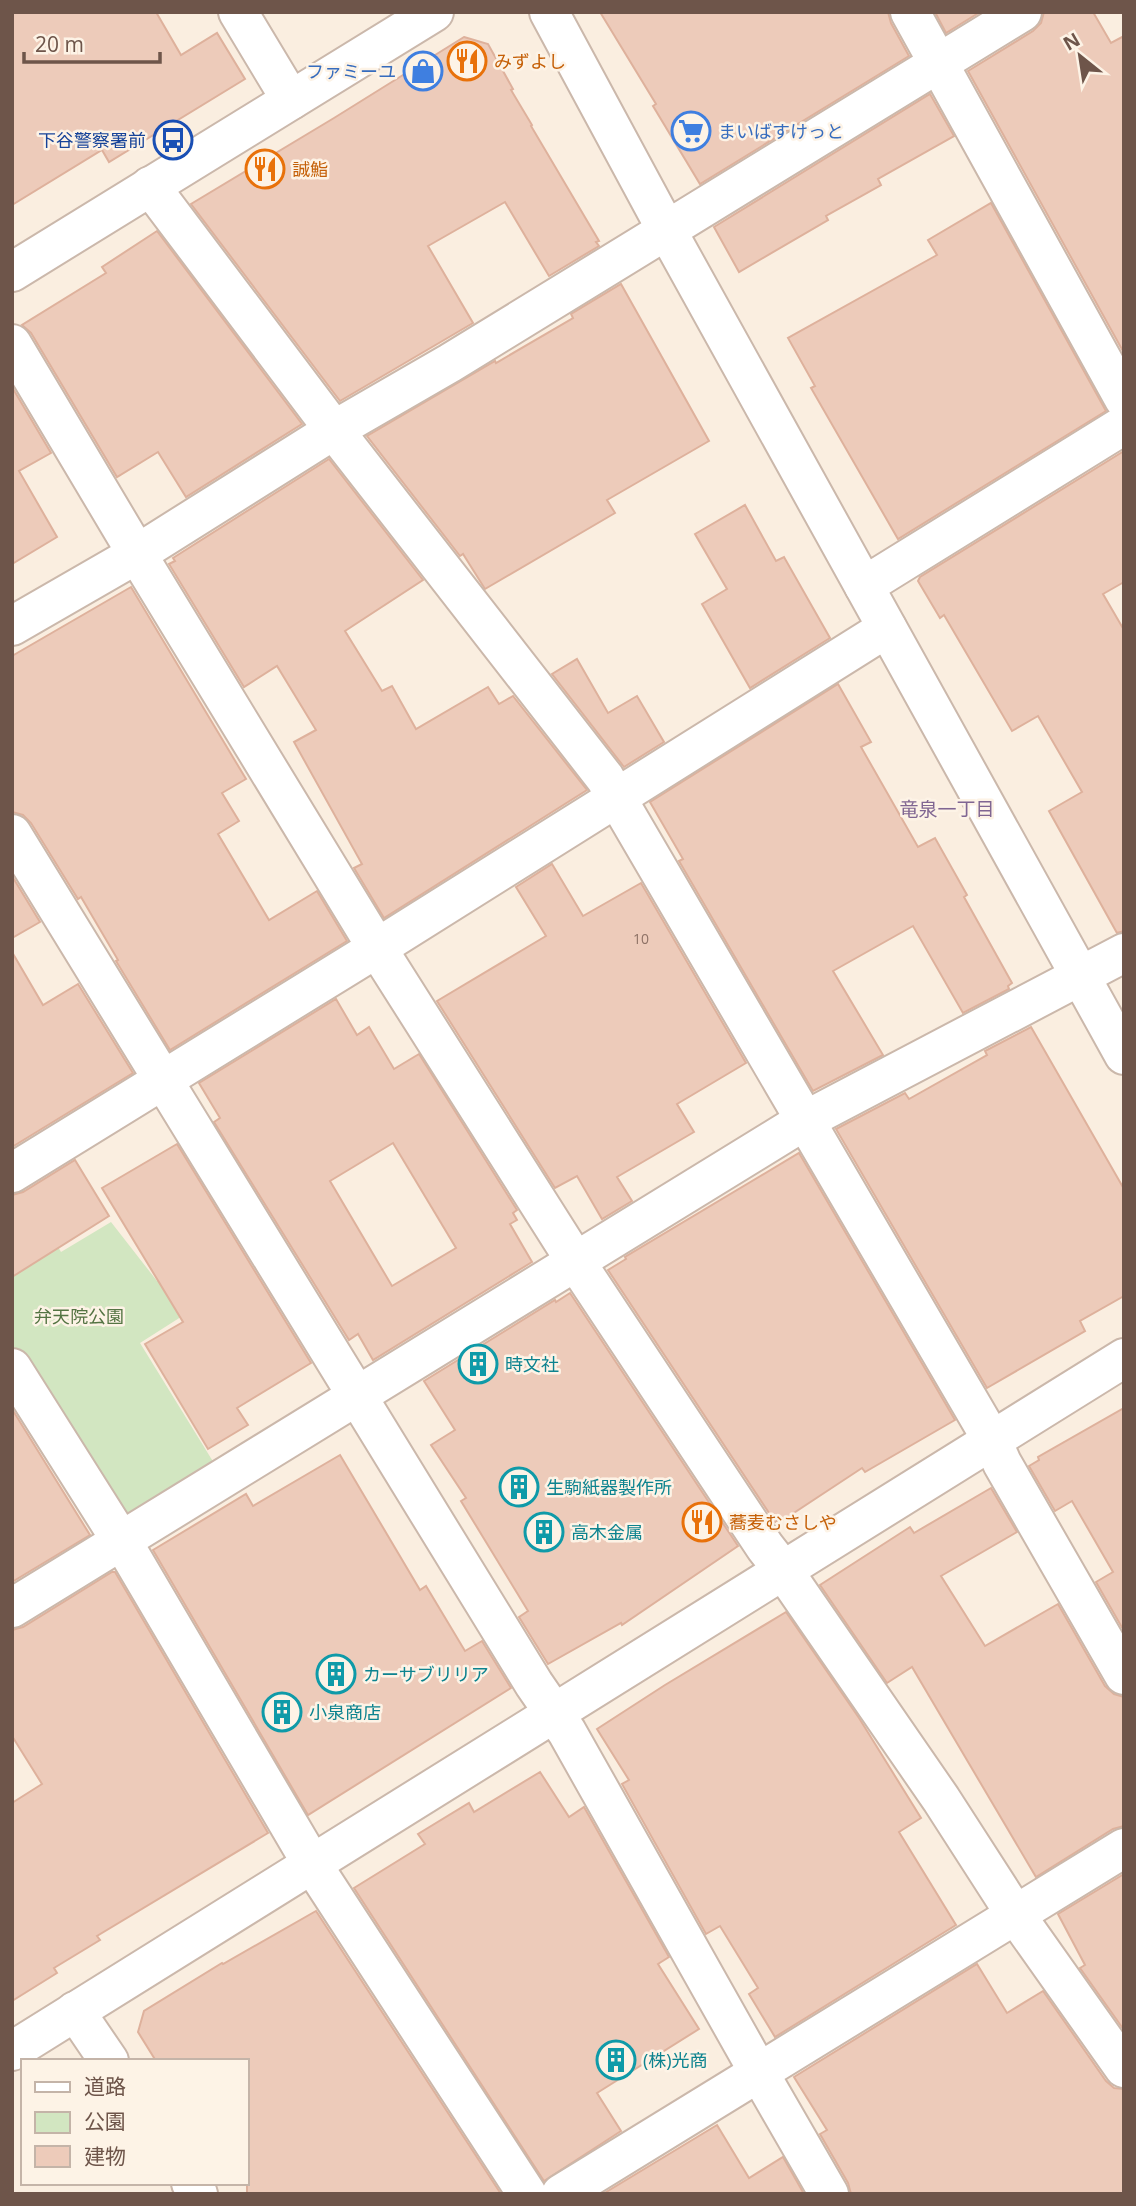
<svg xmlns="http://www.w3.org/2000/svg" width="1136" height="2206" font-family="'Open Sans','Noto Sans JP',sans-serif">
	<style>
		.green { fill: #d2e6c1 }
		.building { fill: #edcbba; stroke: #deb19c; stroke-width: 2; fill-rule: evenodd }
		.lines { fill: none; stroke-linecap: round; stroke-linejoin: round }
		.minor-casing { stroke: #cbb8ab; stroke-width: 42 }
		.minor { stroke: #fff; stroke-width: 38 }
		.labels { text-anchor: middle; dominant-baseline: central; stroke-width: 5; stroke-linejoin: round; paint-order: stroke }
		.number-label { font-size: 14px; fill: #8e7266 }
		.food-label { font-size: 18px; fill: #c56008; stroke: #fdf3e6; text-anchor: start }
		.shop-label { font-size: 18px; fill: #366cbe; stroke: #fdf3e6; text-anchor: end }
		.transit-label { font-size: 18px; fill: #164399; stroke: #fdf3e6; text-anchor: end }
		.park-label { font-size: 18px; fill: #547443; stroke: #fdf3e6 }
		.culture-label { font-size: 18px; fill: #0d838f; stroke: #fdf3e6; text-anchor: start }
		.neighbourhood-label { font-size: 19px; fill: #806692; stroke: #fdf3e6 }
	</style>
	<rect width="100%" height="100%" fill="#faeee0"/>
	<path class="green" d="M23,1186L61,1252L111,1222L157,1281L232,1238L253,1271L140,1343L217,1468L125,1530L12,1344V1193Z"/>
	<g class="building">
		<path d="M12,12H156L181,55L217,33L245,79L109,162L102,150L12,205Z"/>
		<path d="M600,12H888L891,23L909,56L700,184L653,106L656,104Z"/>
		<path d="M935,12H980L946,33Z"/>
		<path d="M1044,12H1093L1111,43L1124,36V353L968,71L1033,31L1041,23Z"/>
		<path d="M464,37L488,44L513,89L511,90L532,125L531,126L599,241L596,242L599,246L549,276L505,202L428,246L473,323L340,401L191,204L334,118Z"/>
		<path d="M930,94L954,136L878,179L881,185L826,216L828,220L739,272L714,227Z"/>
		<path d="M991,203L1106,411L898,539L811,388L815,386L788,338L937,255L928,240Z"/>
		<path d="M157,231L302,424L186,497L158,452L117,477L31,333L22,325L106,273L102,267Z"/>
		<path d="M621,284L709,441L607,500L615,513L485,589L463,554L460,556L367,436L495,361L496,363L573,318L571,314Z"/>
		<path d="M12,387L51,453L19,471L57,537L12,564Z"/>
		<path d="M1124,451V582L1103,594L1124,630V931L1117,933L1049,811L1082,792L1038,716L1012,731L944,615L940,618L918,581L920,577Z"/>
		<path d="M329,459L423,580L345,631L382,691L392,686L416,729L488,687L499,704L513,696L587,790L384,918L354,868L362,864L294,742L316,730L277,666L244,687L169,564L175,561L173,558Z"/>
		<path d="M745,505L776,561L784,557L830,638L750,688L702,604L727,589L695,534Z"/>
		<path d="M131,587L246,779L222,793L239,821L218,834L269,920L317,891L347,941L170,1050L116,961L118,960L81,897L78,899L31,823L23,815L12,812V656Z"/>
		<path d="M577,659L608,713L637,696L664,742L624,767L552,674Z"/>
		<path d="M838,684L871,742L861,747L918,847L935,838L967,895L964,897L1012,983L1008,986L1009,989L963,1013L913,926L833,971L883,1055L813,1091L679,861L683,859L650,802Z"/>
		<path d="M552,864L583,916L641,883L746,1063L677,1104L694,1132L617,1177L632,1201L602,1219L577,1176L555,1188L437,1001L546,936L516,887Z"/>
		<path d="M12,876L40,922L12,938Z"/>
		<path d="M12,952L43,1005L78,984L133,1073L12,1147Z"/>
		<path d="M336,999L357,1035L369,1027L394,1069L419,1054L517,1210L513,1213L517,1220L510,1224L532,1262L373,1360L358,1334L349,1340L214,1122L220,1118L199,1083ZM393,1143L456,1248L392,1286L330,1181Z"/>
		<path d="M1031,1027L1124,1189V1296L1080,1321L1085,1331L987,1388L836,1129L905,1093L909,1099L987,1055L985,1051Z"/>
		<path d="M177,1144L311,1363L237,1408L248,1425L208,1449L145,1344L183,1322L102,1188Z"/>
		<path d="M799,1153L955,1420L865,1472L862,1468L780,1522L779,1520L775,1522L608,1270L626,1259L625,1257Z"/>
		<path d="M75,1160L109,1216L12,1277V1195L23,1192Z"/>
		<path d="M570,1293L738,1546L622,1625L621,1623L548,1664L519,1617L528,1611L461,1501L466,1498L431,1445L455,1430L424,1381L555,1300L556,1302Z"/>
		<path d="M1124,1408V1631L1096,1582L1113,1572L1072,1501L1055,1511L1029,1466L1039,1460L1038,1457Z"/>
		<path d="M12,1409L90,1535L12,1582Z"/>
		<path d="M340,1455L420,1590L426,1586L465,1651L482,1641L511,1688L308,1815L153,1550L246,1494L253,1506Z"/>
		<path d="M991,1488L1017,1532L941,1576L985,1646L1058,1604L1105,1686L1114,1694L1124,1697V1826L1113,1829L1036,1877L912,1667L887,1683L820,1585L910,1527L914,1533Z"/>
		<path d="M112,1572H115L268,1833L97,1936L100,1940L54,1968L57,1973L12,2001V1803L42,1784L12,1736V1630L23,1627Z"/>
		<path d="M786,1612L859,1718L921,1818L899,1832L956,1925L775,2037L749,1994L758,1988L720,1926L706,1934L622,1784L629,1780L597,1729L665,1685Z"/>
		<path d="M540,1772L569,1817L584,1807L669,1957L658,1964L699,2029L597,2093L621,2131L544,2181L354,1888L425,1844L418,1834L469,1803L474,1812Z"/>
		<path d="M1124,1874V2030L1080,1968L1085,1965L1058,1914Z"/>
		<path d="M316,1911L501,2194H247V2061H156L138,2032L144,2011L222,1963L223,1964Z"/>
		<path d="M977,1964L1007,2013L1043,1991L1106,2081L1114,2088L1124,2089V2194H851L848,2183L820,2134L827,2130L794,2077Z"/>
		<path d="M717,2125L749,2178L783,2157L804,2194H603Z"/>
	</g>
	<g class="lines">
		<defs>
			<g id="minor">
				<path d="M238,12L291,100"/>
				<path d="M549,12L666,229L1124,1055"/>
				<path d="M910,12L1124,399"/>
				<path d="M150,186L334,430L605,778L992,1440L1002,1463L1124,1675"/>
				<path d="M12,272L434,12"/>
				<path d="M12,344L137,554L377,948L576,1262L765,1547L783,1570L941,1799L1015,1914L1124,2068"/>
				<path d="M864,586L1124,425"/>
				<path d="M12,626L137,554L334,430L450,363L1022,12"/>
				<path d="M12,834L534,1684L567,1732L758,2071L829,2194"/>
				<path d="M12,1173L377,948L887,628"/>
				<path d="M12,1368L132,1558L312,1864L527,2194"/>
				<path d="M12,1608L804,1121L1124,953"/>
				<path d="M75,2011L109,2061"/>
				<path d="M12,2051L1124,1358"/>
				<path d="M191,2183L198,2194"/>
				<path d="M561,2194L1124,1848"/>
			</g>
		</defs>
		<use href="#minor" class="minor-casing"/>
		<use href="#minor" class="minor"/>
	</g>
	<defs>
		<symbol id="restaurant-ring" viewBox="-11 -11 22 22"><circle r="9.5" fill="#fdf3e6" stroke="#e8710a" stroke-width="1.5"/><path d="M-5-6h1v4h1v-4h1v4h1v-4h1v5L-1.5 .5V6h-2V.5L-5-1ZM5-6V6H3V1.5H1.5Q1.5-4 5-6Z" fill="#e8710a"/></symbol>
		<symbol id="shop-ring" viewBox="-11 -11 22 22"><circle r="9.5" fill="#fdf3e6" stroke="#3f7fe0" stroke-width="1.5"/><path d="M-5-2.5h2.3a2.7 3.5 0 0 1 5.4 0H5L5.5 6h-11ZM-1.5-2.5h3a1.5 2.3 0 0 0-3 0Z" fill="#3f7fe0"/></symbol>
		<symbol id="supermarket-ring" viewBox="-11 -11 22 22"><circle r="9.5" fill="#fdf3e6" stroke="#3f7fe0" stroke-width="1.5"/><path d="M-6-5.5h2.5l.6 2H6L4.5 2H-2.5L-4.4-4H-6ZM-1.5 3.2a1.3 1.3 0 1 0 .1 0ZM3 3.2a1.3 1.3 0 1 0 .1 0Z" fill="#3f7fe0"/></symbol>
		<symbol id="bus-ring" viewBox="-11 -11 22 22"><circle r="9.5" fill="#fdf3e6" stroke="#1a4fb4" stroke-width="1.5"/><path d="M-5-6H5V4H4V6H2V4H-2V6H-4V4H-5ZM-3.5-4V0h7V-4ZM-3.5 1.2v1.5H-2V1.2ZM2 1.2v1.5H3.5V1.2Z" fill="#1a4fb4"/></symbol>
		<symbol id="building-ring" viewBox="-11 -11 22 22"><circle r="9.5" fill="#fdf3e6" stroke="#0f9aa8" stroke-width="1.5"/><path d="M-4-6H4V6H1V3H-1V6H-4ZM-2.5-4.3h1.7v1.8h-1.7ZM.8-4.3h1.7v1.8H.8ZM-2.5-1h1.7V.8h-1.7ZM.8-1h1.7V.8H.8Z" fill="#0f9aa8"/></symbol>
	</defs>
	<g fill-rule="evenodd">
		<use href="#restaurant-ring" x="445" y="39" width="44" height="44"/>
		<use href="#shop-ring" x="401" y="49" width="44" height="44"/>
		<use href="#supermarket-ring" x="669" y="109" width="44" height="44"/>
		<use href="#bus-ring" x="151" y="118" width="44" height="44"/>
		<use href="#restaurant-ring" x="243" y="147" width="44" height="44"/>
		<use href="#building-ring" x="456" y="1342" width="44" height="44"/>
		<use href="#building-ring" x="497" y="1465" width="44" height="44"/>
		<use href="#restaurant-ring" x="680" y="1500" width="44" height="44"/>
		<use href="#building-ring" x="522" y="1510" width="44" height="44"/>
		<use href="#building-ring" x="314" y="1652" width="44" height="44"/>
		<use href="#building-ring" x="260" y="1690" width="44" height="44"/>
		<use href="#building-ring" x="594" y="2038" width="44" height="44"/>
	</g>
	<g class="labels">
		<g class="number-label">
			<text x="641" y="938">10</text>
		</g>
		<g class="food-label">
			<text x="494" y="61">みずよし</text>
			<text x="292" y="169">誠鮨</text>
			<text x="729" y="1522">蕎麦むさしや</text>
		</g>
		<g class="shop-label">
			<text x="396" y="71">ファミーユ</text>
			<text x="718" y="131" text-anchor="start">まいばすけっと</text>
		</g>
		<g class="transit-label">
			<text x="146" y="140">下谷警察署前</text>
		</g>
		<g class="park-label">
			<text x="79" y="1316">弁天院公園</text>
		</g>
		<g class="culture-label">
			<text x="505" y="1364">時文社</text>
			<text x="546" y="1487">生駒紙器製作所</text>
			<text x="571" y="1532">高木金属</text>
			<text x="363" y="1674">カーサブリリア</text>
			<text x="309" y="1712">小泉商店</text>
			<text x="643" y="2060">(株)光商</text>
		</g>
		<g class="neighbourhood-label">
			<text x="947" y="809">竜泉一丁目</text>
		</g>
	</g>
	<rect width="1136" height="2206" fill="none" stroke="#6e554a" stroke-width="28"/>
	<rect x="21" y="2059" width="228" height="126" fill="#fdf3e6" stroke="#c4b4a8" stroke-width="2"/>
	<rect x="35" y="2082" width="35" height="10" fill="#ffffff" stroke="#c4b4a8" stroke-width="2"/>
	<text x="84" y="2094" font-size="21" fill="#6e554a">道路</text>
	<rect x="35" y="2112" width="35" height="21" fill="#d2e6c1" stroke="#c4b4a8" stroke-width="2"/>
	<text x="84" y="2129" font-size="21" fill="#6e554a">公園</text>
	<rect x="35" y="2146" width="35" height="21" fill="#edcbba" stroke="#c4b4a8" stroke-width="2"/>
	<text x="84" y="2164" font-size="21" fill="#6e554a">建物</text>
	<g transform="translate(1080 56) rotate(330)" stroke="#fdf3e6" stroke-width="5" paint-order="stroke">
	<path d="M0-5L12 26L0 18L-12 26Z" fill="#6e554a"/>
	<text y="-10" font-size="19" font-weight="bold" text-anchor="middle" fill="#6e554a">N</text>
	</g>
	<path d="M24 52v10h136v-10" fill="none" stroke="#6e554a" stroke-width="3.5"/>
	<text x="35" y="52" font-size="21" fill="#6e554a" stroke="#fdf3e6" stroke-width="5" paint-order="stroke">20 m</text>
</svg>
